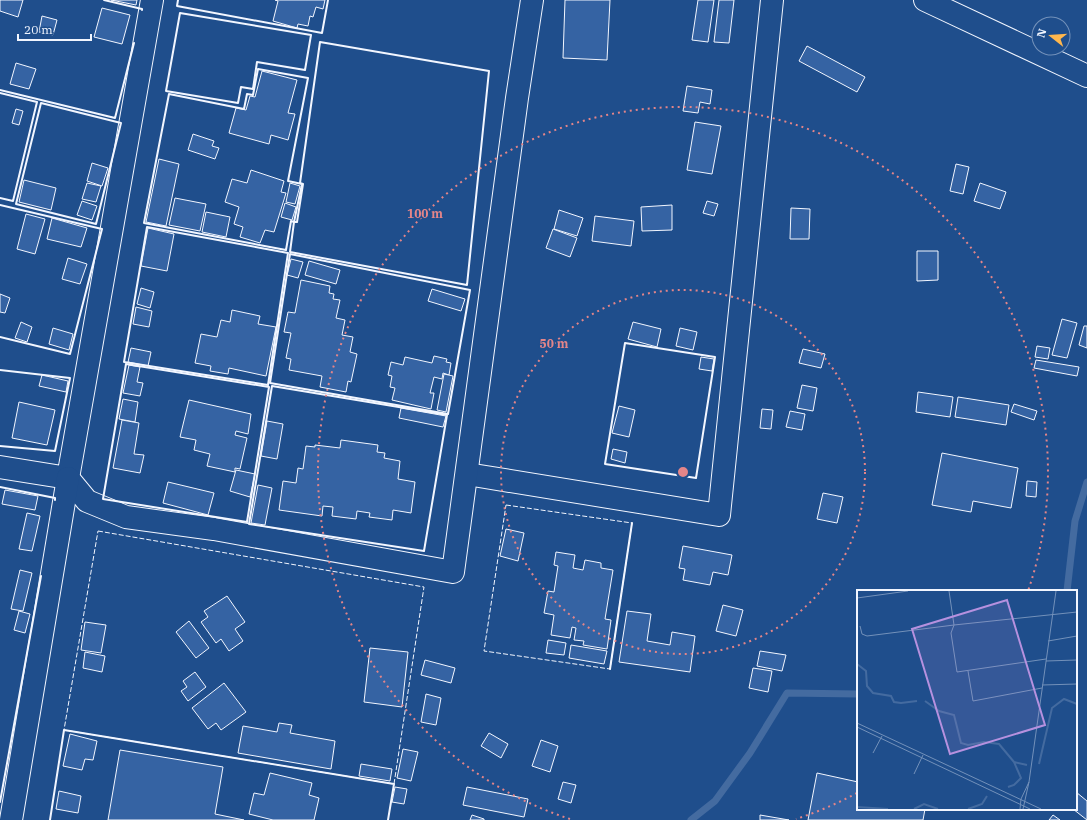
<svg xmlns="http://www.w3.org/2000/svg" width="1087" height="820" font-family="'IBM Plex Serif',serif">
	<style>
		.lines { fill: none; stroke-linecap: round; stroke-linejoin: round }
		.stream { stroke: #446ba0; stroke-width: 7 }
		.building { fill: #3563a3; stroke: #f2f6ff }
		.minor-casing { stroke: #f2f6ff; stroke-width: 24 }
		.major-casing { stroke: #f2f6ff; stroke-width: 24 }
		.minor { stroke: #1f4e8c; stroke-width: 22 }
		.major { stroke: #1f4e8c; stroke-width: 22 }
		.fence { stroke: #f2f6ff; stroke-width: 1; stroke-dasharray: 5 2; stroke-linecap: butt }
		.wall { stroke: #f2f6ff; stroke-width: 2 }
		.ring { fill: none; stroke: #e38589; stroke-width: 2; stroke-dasharray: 2 4 }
		.inset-river { fill: none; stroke: #446ba0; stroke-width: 2 }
		.inset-road { fill: none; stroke: #7391ba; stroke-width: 1 }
		.view { fill: #b691df; fill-opacity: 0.15; stroke: #b691df; stroke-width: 2 }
		.inset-edge { fill: none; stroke: #f2f6ff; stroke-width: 2 }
		.centre { fill: #e38589; stroke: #1f4e8c; stroke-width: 2 }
		.ring-label { font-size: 12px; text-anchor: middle; font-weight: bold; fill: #e38589; stroke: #1f4e8c; stroke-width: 3; stroke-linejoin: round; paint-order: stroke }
	</style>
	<rect width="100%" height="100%" fill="#1f4e8c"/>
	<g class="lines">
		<g class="stream">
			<path d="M1067,591L1075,521L1087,482"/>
			<path d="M691,820L715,801L750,753L787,693L858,694"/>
		</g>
	</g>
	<g class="building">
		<path d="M0,0H23L18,17L0,11Z"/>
		<path d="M111,0H137L136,5Z"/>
		<path d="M275,0H325L323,9L316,7L313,17L310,16L308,26L298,24L297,28L273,21L278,1Z"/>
		<path d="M565,0H610L607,60L563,58Z"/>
		<path d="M698,0H714L708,42L692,40Z"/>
		<path d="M719,0H734L729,43L714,42Z"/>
		<path d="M102,8L130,15L122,44L94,37Z"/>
		<path d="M42,16L57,20L53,35L39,32Z"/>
		<path d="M807,46L865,77L857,92L799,61Z"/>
		<path d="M16,63L36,69L29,89L10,84Z"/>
		<path d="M262,71L297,80L288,113L295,114L288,140L271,135L269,144L229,133L236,108L246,110L250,96L255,97Z"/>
		<path d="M687,86L712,90L710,104L700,102L698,113L683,111Z"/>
		<path d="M16,109L23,111L19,125L12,123Z"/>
		<path d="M695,122L721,126L712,174L687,170Z"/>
		<path d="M193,134L214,141L212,146L219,148L215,159L188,150Z"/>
		<path d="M159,159L179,164L166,226L146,222Z"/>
		<path d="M92,163L108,168L102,186L87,181Z"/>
		<path d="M956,164L969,167L963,194L950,191Z"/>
		<path d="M251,170L284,181L281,192L286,193L274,232L265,230L260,243L240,237L243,227L234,224L239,207L225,202L232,179L247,183Z"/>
		<path d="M24,180L56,188L51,210L19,202Z"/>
		<path d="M87,183L101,186L96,202L82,199Z"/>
		<path d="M290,183L300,186L295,204L286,202Z"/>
		<path d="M980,183L1006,192L1000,209L974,201Z"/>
		<path d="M175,198L206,204L200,231L169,225Z"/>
		<path d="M82,201L97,206L92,220L77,215Z"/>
		<path d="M707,201L718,204L714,216L703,213Z"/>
		<path d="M285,203L296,207L292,220L281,217Z"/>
		<path d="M672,205V230L642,231L641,207Z"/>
		<path d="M791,208L810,209L809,239H790Z"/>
		<path d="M559,210L583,218L577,236L554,229Z"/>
		<path d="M206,212L230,217L226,237L202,232Z"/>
		<path d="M26,214L45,219L35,254L17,249Z"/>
		<path d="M595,216L634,221L631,246L592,241Z"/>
		<path d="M52,218L87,228L81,247L47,239Z"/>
		<path d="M148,228L174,234L167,271L141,266Z"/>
		<path d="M553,229L577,238L570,257L546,248Z"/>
		<path d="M917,251H938V280L917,281Z"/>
		<path d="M68,258L87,264L80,284L62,279Z"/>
		<path d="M291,259L303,262L298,278L287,275Z"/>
		<path d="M309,261L340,270L336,284L305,275Z"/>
		<path d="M301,280L330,286L329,293L334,294L333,299L340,300L336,318L345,320L342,335L353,337L350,352L357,354L351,382L348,381L346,392L320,387L322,376L289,370L291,359L286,358L291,333L284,332L288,312L295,313Z"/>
		<path d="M141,288L154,292L150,308L137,304Z"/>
		<path d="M432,289L465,299L461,311L428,301Z"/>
		<path d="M0,294L10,298L5,313L0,312Z"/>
		<path d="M136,307L152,311L149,327L133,324Z"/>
		<path d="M232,310L260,316L258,324L276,327L266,376L229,368L228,374L210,371L211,366L195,363L201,334L217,337L221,320L230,322Z"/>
		<path d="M1062,319L1077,323L1067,358L1052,355Z"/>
		<path d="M21,322L32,327L27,342L15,338Z"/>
		<path d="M633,322L661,329L657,347L628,339Z"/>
		<path d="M1084,326H1087V348L1079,345Z"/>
		<path d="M53,328L73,334L69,350L49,344Z"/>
		<path d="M680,328L697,332L693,350L676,346Z"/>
		<path d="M1037,346L1050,348L1048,359L1035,357Z"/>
		<path d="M131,348L151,352L148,366L128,362Z"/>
		<path d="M803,349L825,354L821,368L799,363Z"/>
		<path d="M434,356L447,359L446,362L451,363L449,375L443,373L442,379L434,377L430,393H434L431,409L392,400L395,388L390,387L392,376L388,375L391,362L403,365L405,357L432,363Z"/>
		<path d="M701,357L714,359L712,371L699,369Z"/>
		<path d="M1036,360L1079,367L1077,376L1034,368Z"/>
		<path d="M129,365L140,367L137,382L143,383L140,396L123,393Z"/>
		<path d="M444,374L453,376L446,412L437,410Z"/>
		<path d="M42,375L68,381L66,392L39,386Z"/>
		<path d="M802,385L817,388L813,411L797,408Z"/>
		<path d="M918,392L953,397L950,417L916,412Z"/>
		<path d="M958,397L1009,405L1006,425L955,417Z"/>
		<path d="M123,399L138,402L135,422L119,419Z"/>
		<path d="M189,400L251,414L248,434L236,431L235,435L247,438L240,469L235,468V472L207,466L210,454L194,450L196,440L180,437Z"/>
		<path d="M19,402L55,410L47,445L12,438Z"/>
		<path d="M1014,404L1037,411L1034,420L1011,412Z"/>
		<path d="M619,406L635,410L629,437L612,433Z"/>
		<path d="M401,408L446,416L443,427L399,418Z"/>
		<path d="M762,409L773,410L771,429L760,428Z"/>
		<path d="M790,411L805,414L802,430L786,427Z"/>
		<path d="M122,420L139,423L134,454L144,455L140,473L113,468Z"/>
		<path d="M267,421L283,424L277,459L261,456Z"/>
		<path d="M341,440L378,445L377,452L385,453L384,458L400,461L398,479L415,482L411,513L393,510L392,520L369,517L370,513L357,511L356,519L332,516L333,507L323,506L322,516L279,510L283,481L296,483L298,468L303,469L306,446L315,447V445L340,448Z"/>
		<path d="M613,449L627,452L625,463L611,459Z"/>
		<path d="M942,453L1018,468L1011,508L973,501L971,512L932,505Z"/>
		<path d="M236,470L255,474L250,497L230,491Z"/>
		<path d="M1027,481L1037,482L1036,497L1026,496Z"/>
		<path d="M168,482L214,493L208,515L163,503Z"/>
		<path d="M258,485L272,488L265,525L251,523Z"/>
		<path d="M5,490L38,496L35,510L2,504Z"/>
		<path d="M823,493L843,497L837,523L817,519Z"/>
		<path d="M27,513L40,516L32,551L19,549Z"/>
		<path d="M506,529L524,533L518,561L500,556Z"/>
		<path d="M683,546L732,555L728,575L713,572L710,585L683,580L685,569L679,568Z"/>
		<path d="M556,552L575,555L573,568L583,570L585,560L601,563V568L613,570L605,619L611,620L607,649L583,645L584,641L574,640L576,628L572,627L570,638L551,635L554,615L544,613L548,591L554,592L558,566L554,565Z"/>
		<path d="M20,570L32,573L23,611L11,609Z"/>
		<path d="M227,596L245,622L235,629L243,641L229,651L221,639L216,643L201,622L208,617L204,611Z"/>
		<path d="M723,605L743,610L736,636L716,631Z"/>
		<path d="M19,611L30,614L25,633L14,630Z"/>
		<path d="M627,611L651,614L647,641L670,645L672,632L695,636L690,672L619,662Z"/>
		<path d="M189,621L209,648L196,658L176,632Z"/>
		<path d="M85,622L106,625L101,653L81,650Z"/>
		<path d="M548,640L566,643L564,655L546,653Z"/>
		<path d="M571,645L607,651L604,664L569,658Z"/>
		<path d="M370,648L408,652L402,707L364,702Z"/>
		<path d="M760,651L786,655L782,671L757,666Z"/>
		<path d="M85,652L105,656L102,672L83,668Z"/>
		<path d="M425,660L455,668L451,683L421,675Z"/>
		<path d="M753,668L772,671L768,692L749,688Z"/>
		<path d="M195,672L206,687L188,701L181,691L187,687L183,681Z"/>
		<path d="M224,683L246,712L221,730L216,723L208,729L192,708Z"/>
		<path d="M426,694L441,698L436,725L421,722Z"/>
		<path d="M279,723L292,725L290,733L335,741L331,769L238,753L243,726L277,732Z"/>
		<path d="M489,733L508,744L501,758L481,746Z"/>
		<path d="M70,734L97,741L93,760L85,759L82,770L63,766Z"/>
		<path d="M541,740L558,746L550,772L532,766Z"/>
		<path d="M403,749L418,752L411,781L397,778Z"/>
		<path d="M120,750L223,767L215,814L244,820H108Z"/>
		<path d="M361,764L392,769L390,781L359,776Z"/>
		<path d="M270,773L312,783L309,795L319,798L314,820H273L249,814L254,793L264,795Z"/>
		<path d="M817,773L858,782V809H925L923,820H808Z"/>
		<path d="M563,782L576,785L571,803L558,799Z"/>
		<path d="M395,787L407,789L404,804L392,802Z"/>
		<path d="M467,787L528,799L524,817L463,805Z"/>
		<path d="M59,791L81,796L78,813L56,809Z"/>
		<path d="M1076,792L1087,801V820L1073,809H1076Z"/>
		<path d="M472,815L484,819V820H470Z"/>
		<path d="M760,815L789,820H760Z"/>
		<path d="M1053,815L1060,820H1049Z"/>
	</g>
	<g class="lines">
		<defs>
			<g id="minor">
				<path d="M0,467L68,478L152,0"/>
				<path d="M467,474L719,515L772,0"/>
				<path d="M68,478L87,501L126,517L214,529L453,572L517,98L532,0"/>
				<path d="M11,820L68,478"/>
			</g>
			<path id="major" d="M925,0L1087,76"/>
		</defs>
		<use href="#minor" class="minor-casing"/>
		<use href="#major" class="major-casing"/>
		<use href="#minor" class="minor"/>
		<use href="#major" class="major"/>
		<g class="fence">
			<path d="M506,505L632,523L610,669L484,651Z"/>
			<path d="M98,531L424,587L394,784L64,730Z"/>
		</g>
		<g class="wall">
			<path d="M104,0L142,9V10"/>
			<path d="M178,0L177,6L322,33L328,0"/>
			<path d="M180,13L311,35L305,70L257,62L253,89L241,87L238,103L166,91Z"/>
			<path d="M320,42L489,71L467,285L290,252L294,222H297L303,184L300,183Z"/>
			<path d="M258,69L308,78L288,181L302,184L294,222L291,221L286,250L144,223L169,94L244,109L247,94L253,95Z"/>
			<path d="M0,90L115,118L134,43"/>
			<path d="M0,93L37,102L13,201L0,198"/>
			<path d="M41,103L121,123L96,224L16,204Z"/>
			<path d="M0,205L102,229L70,354L0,337"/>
			<path d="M147,227L288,253L268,385L124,362Z"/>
			<path d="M290,254L470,290L448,414L270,383Z"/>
			<path d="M625,343L715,357L696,478L605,464Z"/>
			<path d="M126,364L269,387L247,522L103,499Z"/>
			<path d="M0,370L70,378L55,451L0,446"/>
			<path d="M272,386L447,415L424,551L249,524Z"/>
			<path d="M0,487L55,498V500"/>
			<path d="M610,669L632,523"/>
			<path d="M0,802L41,576"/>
			<path d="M50,820L64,730L394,784L388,820"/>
		</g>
	</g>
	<g class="ring">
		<circle cx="683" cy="472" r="182"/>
		<path d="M857 793A365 365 0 0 1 796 819M570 819A365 365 0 1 1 1028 591"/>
	</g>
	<g transform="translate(857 590)">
		<rect width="220" height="220" fill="#1f4e8c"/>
		<path class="inset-river" d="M0,74L9,81L10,96L16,103L34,106L37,112L44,113L60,111M68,111L82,121L97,125L104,153L111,155L127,152L142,154L157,172M182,174L195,118L207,109L220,114M151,197L157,195L164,188L157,172L170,175M0,217L31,219M57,219L67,214L81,219M111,219L125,214L130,206"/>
		<path class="inset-road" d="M92,1L97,35L220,22M0,8L51,1M97,35L94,43L100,82L189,69M3,36L5,44L10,46L97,35M191,51L220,46M189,71L220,70M111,81L116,111L185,98M185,95L220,94M0,133L184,219M0,137L173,219M16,163L25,146M57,184L66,165M172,192L199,1M163,219L164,209L172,192L166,219"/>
		<path class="view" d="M150,10L188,135L93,164L55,39Z"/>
		<rect width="220" height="220" class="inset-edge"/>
	</g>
	<circle cx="683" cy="472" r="6" class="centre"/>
	<g class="ring-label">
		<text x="425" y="218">100 m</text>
		<text x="554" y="348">50 m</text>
	</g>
	<g transform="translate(1051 36) rotate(287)"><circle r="19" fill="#1f4e8c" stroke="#7391ba"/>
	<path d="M0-3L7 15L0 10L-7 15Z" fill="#ffb74d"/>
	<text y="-6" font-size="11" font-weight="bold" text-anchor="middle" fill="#f2f6ff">N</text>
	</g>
	<path d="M18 34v6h73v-6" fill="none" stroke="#f2f6ff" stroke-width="2"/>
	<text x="24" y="34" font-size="12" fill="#f2f6ff" stroke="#1f4e8c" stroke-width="3" paint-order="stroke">20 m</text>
</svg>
